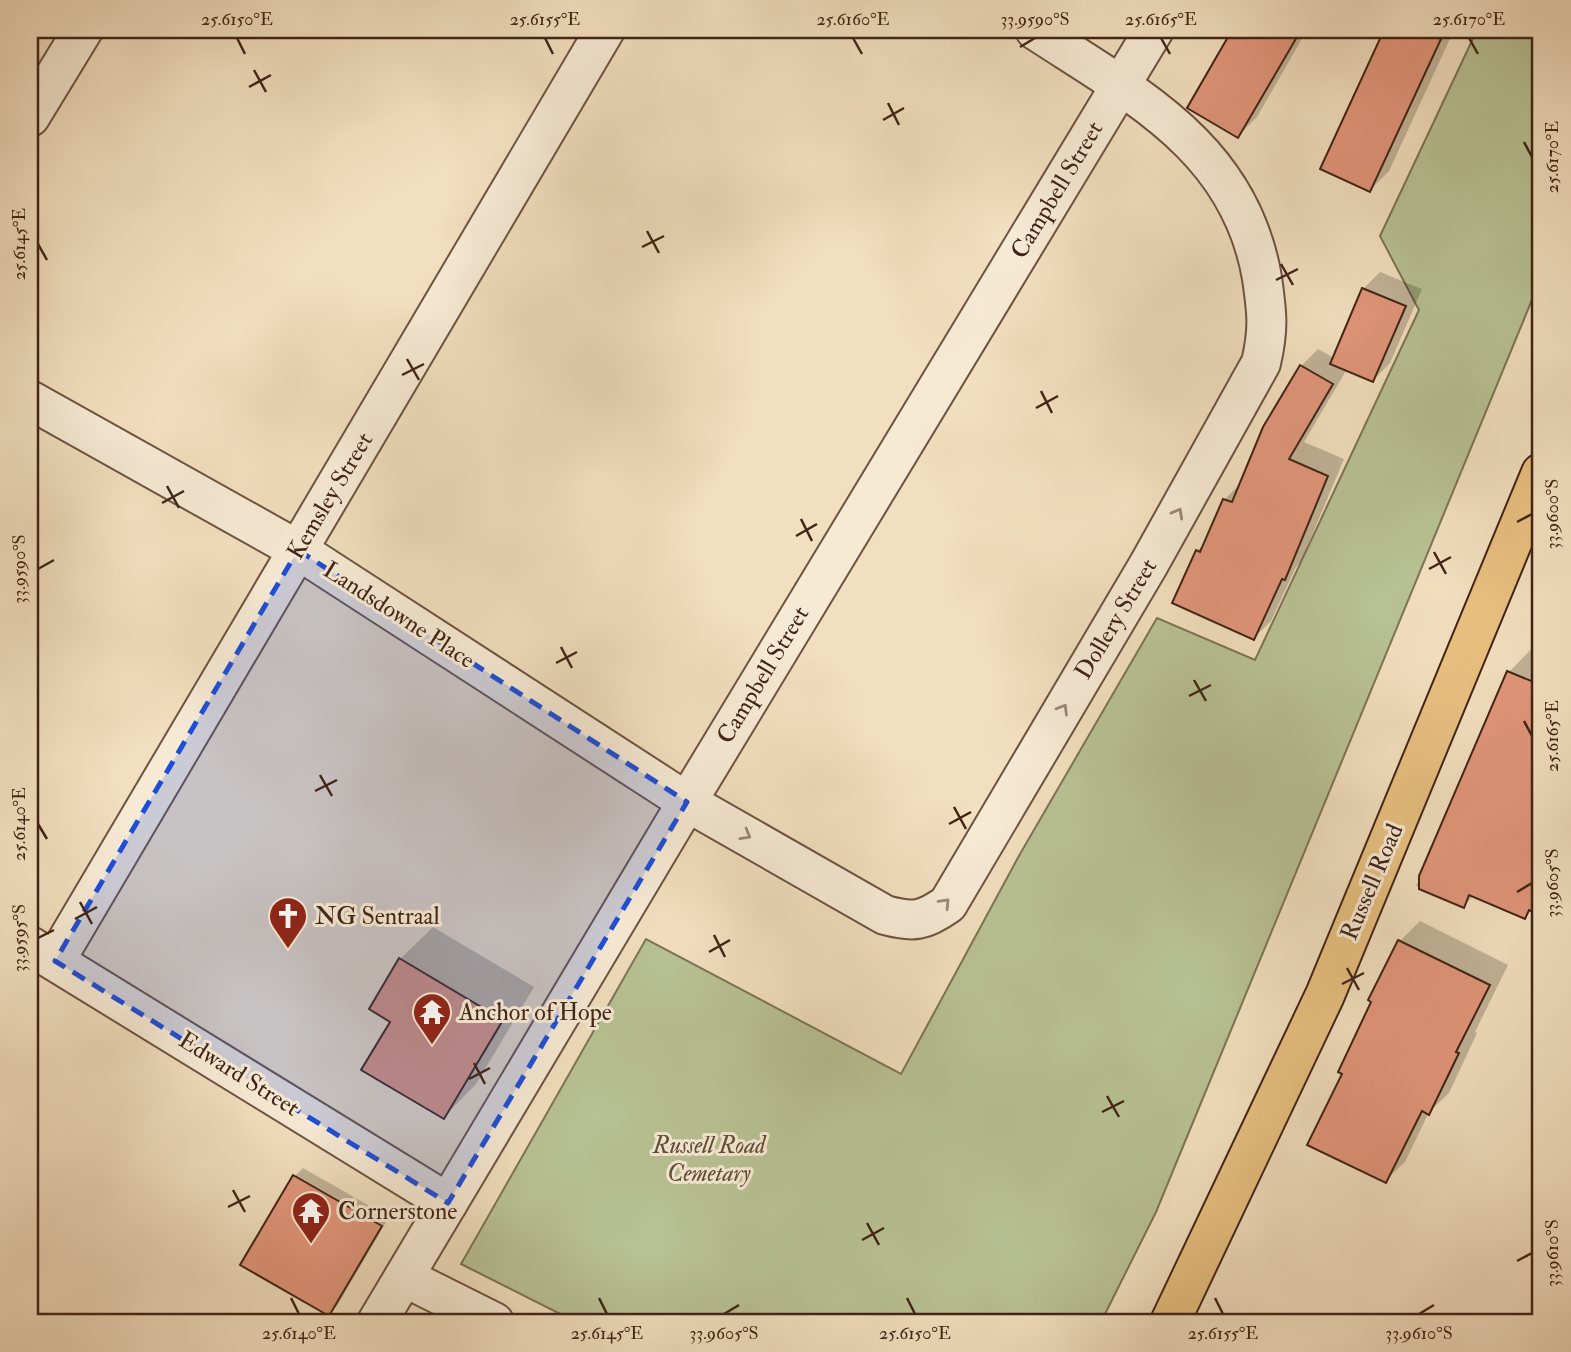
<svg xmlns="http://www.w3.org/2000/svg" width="1571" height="1352" font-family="'IM FELL Double Pica',serif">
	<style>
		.green { fill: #b8c294; stroke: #7c7356; stroke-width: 2 }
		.shadow { fill: #0003 }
		.building { fill: #e1967a; stroke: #412417; stroke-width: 2 }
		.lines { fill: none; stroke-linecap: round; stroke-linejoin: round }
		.street-casing { stroke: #6d5341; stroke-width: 42 }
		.primary-casing { stroke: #412417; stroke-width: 42 }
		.street { stroke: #f7ead5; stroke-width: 38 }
		.primary { stroke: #e9c080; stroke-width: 38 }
		.oneway { stroke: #9c8776 }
		.marked { fill: #1d4ed8; fill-opacity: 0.2; stroke: #1d4ed8; stroke-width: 5; stroke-dasharray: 14 9; stroke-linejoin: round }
		.ticks { fill: none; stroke: #412417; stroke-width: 2.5 }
		.labels { text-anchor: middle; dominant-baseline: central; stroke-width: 6; stroke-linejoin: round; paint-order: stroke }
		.street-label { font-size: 24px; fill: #412417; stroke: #f7ead5 }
		.poi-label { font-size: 24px; fill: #412417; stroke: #f7ead5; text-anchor: start }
		.park-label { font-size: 24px; font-style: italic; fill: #5f4c36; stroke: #f7ead5 }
		.neatline { fill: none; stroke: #412417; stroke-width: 2.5 }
		.ticks-label { font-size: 18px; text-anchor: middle; fill: #412417 }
	</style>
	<rect width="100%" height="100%" fill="#f2dfbf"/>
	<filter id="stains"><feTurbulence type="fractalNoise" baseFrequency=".00286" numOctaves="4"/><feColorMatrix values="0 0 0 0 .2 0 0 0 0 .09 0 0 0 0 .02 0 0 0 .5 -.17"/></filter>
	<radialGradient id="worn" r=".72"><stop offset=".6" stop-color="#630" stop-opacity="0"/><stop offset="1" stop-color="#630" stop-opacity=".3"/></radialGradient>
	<path class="green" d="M1477,30H1541V278L1156,1212L1101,1322H576L461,1264L646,939L901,1074L1020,854L1157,618L1255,660L1419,310L1380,236Z"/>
	<g class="shadow">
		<path d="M1234,30H1307L1257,117L1238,136L1189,108Z"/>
		<path d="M1386,30H1454L1389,171L1370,190L1322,168Z"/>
		<path d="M1380,272L1422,289L1390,363L1373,380L1347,369L1304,442L1344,459L1301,561L1296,567L1271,621L1254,638L1197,551L1206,542L1224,500L1242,482L1301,366L1318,349L1334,358L1363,289Z"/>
		<path d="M1538,642L1541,644V750L1486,725L1509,672Z"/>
		<path d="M1497,741L1541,764V913L1531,909L1524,917L1474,895L1464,906L1416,886L1465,774Z"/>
		<path d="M1420,921L1508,965L1475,1032L1477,1033L1449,1093L1429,1112L1405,1162L1385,1181L1344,1073L1373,1001L1371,999L1400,941Z"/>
		<path d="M433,927L534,987L476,1084L444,1117L400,959Z"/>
		<path d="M303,1168L389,1217L337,1306L328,1314L243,1264L295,1176Z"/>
		<path d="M1541,1301V1322H1533Z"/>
	</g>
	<g class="building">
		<path d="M1232,30H1301L1238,138L1187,108Z"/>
		<path d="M1384,30H1422L1441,39L1370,192L1320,169Z"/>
		<path d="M1362,288L1406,306L1373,382L1330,364Z"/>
		<path d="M1300,365L1333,384L1289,459L1328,476L1285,580L1282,579L1254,640L1172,603L1196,550L1200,552L1223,499L1232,502L1263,427Z"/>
		<path d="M1507,671L1541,685V916L1529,910L1525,919L1469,895L1464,908L1419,889V876Z"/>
		<path d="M1398,940L1490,985L1456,1052L1459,1053L1429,1115L1422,1111L1386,1183L1307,1145L1342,1074L1338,1072L1371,1002L1368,1000Z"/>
		<path d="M399,958L503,1020L444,1119L361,1070L390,1022L369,1009Z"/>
		<path d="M293,1175L382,1226L329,1316L240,1265Z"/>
	</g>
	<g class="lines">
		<defs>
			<g id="street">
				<path d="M30,117L83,30"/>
				<path d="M30,400L298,550L687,802L885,915C914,923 924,921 948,904L1149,564L1261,363C1269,329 1267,313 1262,278C1240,148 1136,96 1035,30"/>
				<path d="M30,946L448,1203"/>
				<path d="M55,961L605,30"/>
				<path d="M404,1277L494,1322"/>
				<path d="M377,1322L687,802L1154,30"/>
			</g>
			<path id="primary" d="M1170,1322L1325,995L1541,473"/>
		</defs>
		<use href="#street" class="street-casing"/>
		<use href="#primary" class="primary-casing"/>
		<use href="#street" class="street"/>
		<use href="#primary" class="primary"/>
	</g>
	<defs><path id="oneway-chevron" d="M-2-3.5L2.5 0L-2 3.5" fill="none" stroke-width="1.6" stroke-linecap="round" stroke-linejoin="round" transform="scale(1.75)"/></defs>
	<g class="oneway">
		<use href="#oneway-chevron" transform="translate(1178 513) rotate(-61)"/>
		<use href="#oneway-chevron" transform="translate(1063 709) rotate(-59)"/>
		<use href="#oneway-chevron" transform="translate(746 835) rotate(30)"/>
		<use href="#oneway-chevron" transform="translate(945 903) rotate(-47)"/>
	</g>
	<path class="marked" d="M298,550L687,802L448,1203L55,961Z"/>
	<path class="ticks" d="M237,38L245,54M545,38L553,54M853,38L862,54M1161,38L1170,54M1469,38L1478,54M1020,47L1035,38M254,70L266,92M249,87L271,75M888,103L899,125M883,120L904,108M1524,142L1532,157M647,231L659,253M38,244L47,260M642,247L664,236M1281,264L1293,285M1276,280L1298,269M407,359L419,380M402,375L424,364M1041,391L1052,413M1036,408L1058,396M167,486L179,508M162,503L184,491M801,519L812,541M1517,522L1532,514M796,536L817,524M1434,552L1446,574M38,569L54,560M1429,569L1451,557M561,647L572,668M556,663L577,652M1194,680L1206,701M1189,696L1211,685M1524,721L1532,736M320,775L332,796M315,791L337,780M954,807L966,829M38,824L47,839M949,824L971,812M1517,892L1532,883M80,902L92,924M75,919L97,907M714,935L725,957M38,938L54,930M709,952L730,940M1347,968L1359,990M1342,984L1364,973M474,1063L485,1084M469,1079L490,1068M1107,1096L1119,1117M1102,1112L1124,1101M233,1190L245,1212M228,1207L250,1196M867,1223L879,1245M862,1240L884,1228M1517,1261L1532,1253M291,1298L299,1314M599,1298L607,1314M907,1298L915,1314M1215,1298L1223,1314M724,1314L739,1305M1419,1314L1434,1305"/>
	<defs>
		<symbol id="church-pin" viewBox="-11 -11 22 30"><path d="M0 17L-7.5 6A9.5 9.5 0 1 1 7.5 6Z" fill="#8f2418" stroke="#f7ead5"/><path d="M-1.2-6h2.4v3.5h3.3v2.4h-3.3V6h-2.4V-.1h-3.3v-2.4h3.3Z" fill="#fff"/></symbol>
		<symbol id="temple-pin" viewBox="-11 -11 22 30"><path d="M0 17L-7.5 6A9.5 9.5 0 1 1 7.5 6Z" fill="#8f2418" stroke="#f7ead5"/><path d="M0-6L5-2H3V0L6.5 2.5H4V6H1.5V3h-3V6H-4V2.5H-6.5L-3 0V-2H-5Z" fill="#fff"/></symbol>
	</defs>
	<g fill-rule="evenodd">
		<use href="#church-pin" x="266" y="894" width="44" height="60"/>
		<use href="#temple-pin" x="410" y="990" width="44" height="60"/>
		<use href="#temple-pin" x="289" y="1189" width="44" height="60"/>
	</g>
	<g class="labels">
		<g class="street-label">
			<text transform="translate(1057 190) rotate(-59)">Campbell Street</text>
			<text transform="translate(330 496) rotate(-59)">Kemsley Street</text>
			<text transform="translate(399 615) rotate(33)">Landsdowne Place</text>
			<text transform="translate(1116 619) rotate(-59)">Dollery Street</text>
			<text transform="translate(763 675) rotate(-59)">Campbell Street</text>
			<text transform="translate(1372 882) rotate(-67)">Russell Road</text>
			<text transform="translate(239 1074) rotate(32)">Edward Street</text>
		</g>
		<g class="poi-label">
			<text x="315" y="916">NG Sentraal</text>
			<text x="459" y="1012">Anchor of Hope</text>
			<text x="338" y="1211">Cornerstone</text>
		</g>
		<g class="park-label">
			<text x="709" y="1145">Russell Road<tspan x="709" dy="28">Cemetary</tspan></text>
		</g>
	</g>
	<rect width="1571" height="1352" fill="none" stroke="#f2dfbf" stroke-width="77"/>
	<rect x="38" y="38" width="1494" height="1276" class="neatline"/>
	<g class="ticks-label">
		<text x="237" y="25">25.6150°E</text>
		<text x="545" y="25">25.6155°E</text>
		<text x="853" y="25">25.6160°E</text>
		<text x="1035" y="25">33.9590°S</text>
		<text x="1161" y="25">25.6165°E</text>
		<text x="1469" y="25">25.6170°E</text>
		<text transform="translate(1552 157) rotate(-90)" y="6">25.6170°E</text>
		<text transform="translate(19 244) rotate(-90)" y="6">25.6145°E</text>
		<text transform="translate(1552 514) rotate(-90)" y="6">33.9600°S</text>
		<text transform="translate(19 569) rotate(-90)" y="6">33.9590°S</text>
		<text transform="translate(1552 736) rotate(-90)" y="6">25.6165°E</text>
		<text transform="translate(19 824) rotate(-90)" y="6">25.6140°E</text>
		<text transform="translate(1552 883) rotate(-90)" y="6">33.9605°S</text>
		<text transform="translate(19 938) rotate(-90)" y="6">33.9595°S</text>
		<text transform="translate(1552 1253) rotate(-90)" y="6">33.9610°S</text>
		<text x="299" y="1339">25.6140°E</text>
		<text x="607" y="1339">25.6145°E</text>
		<text x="724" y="1339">33.9605°S</text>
		<text x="915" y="1339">25.6150°E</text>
		<text x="1223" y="1339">25.6155°E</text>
		<text x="1419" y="1339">33.9610°S</text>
	</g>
	<rect width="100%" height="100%" filter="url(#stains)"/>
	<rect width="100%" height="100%" fill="url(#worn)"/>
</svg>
